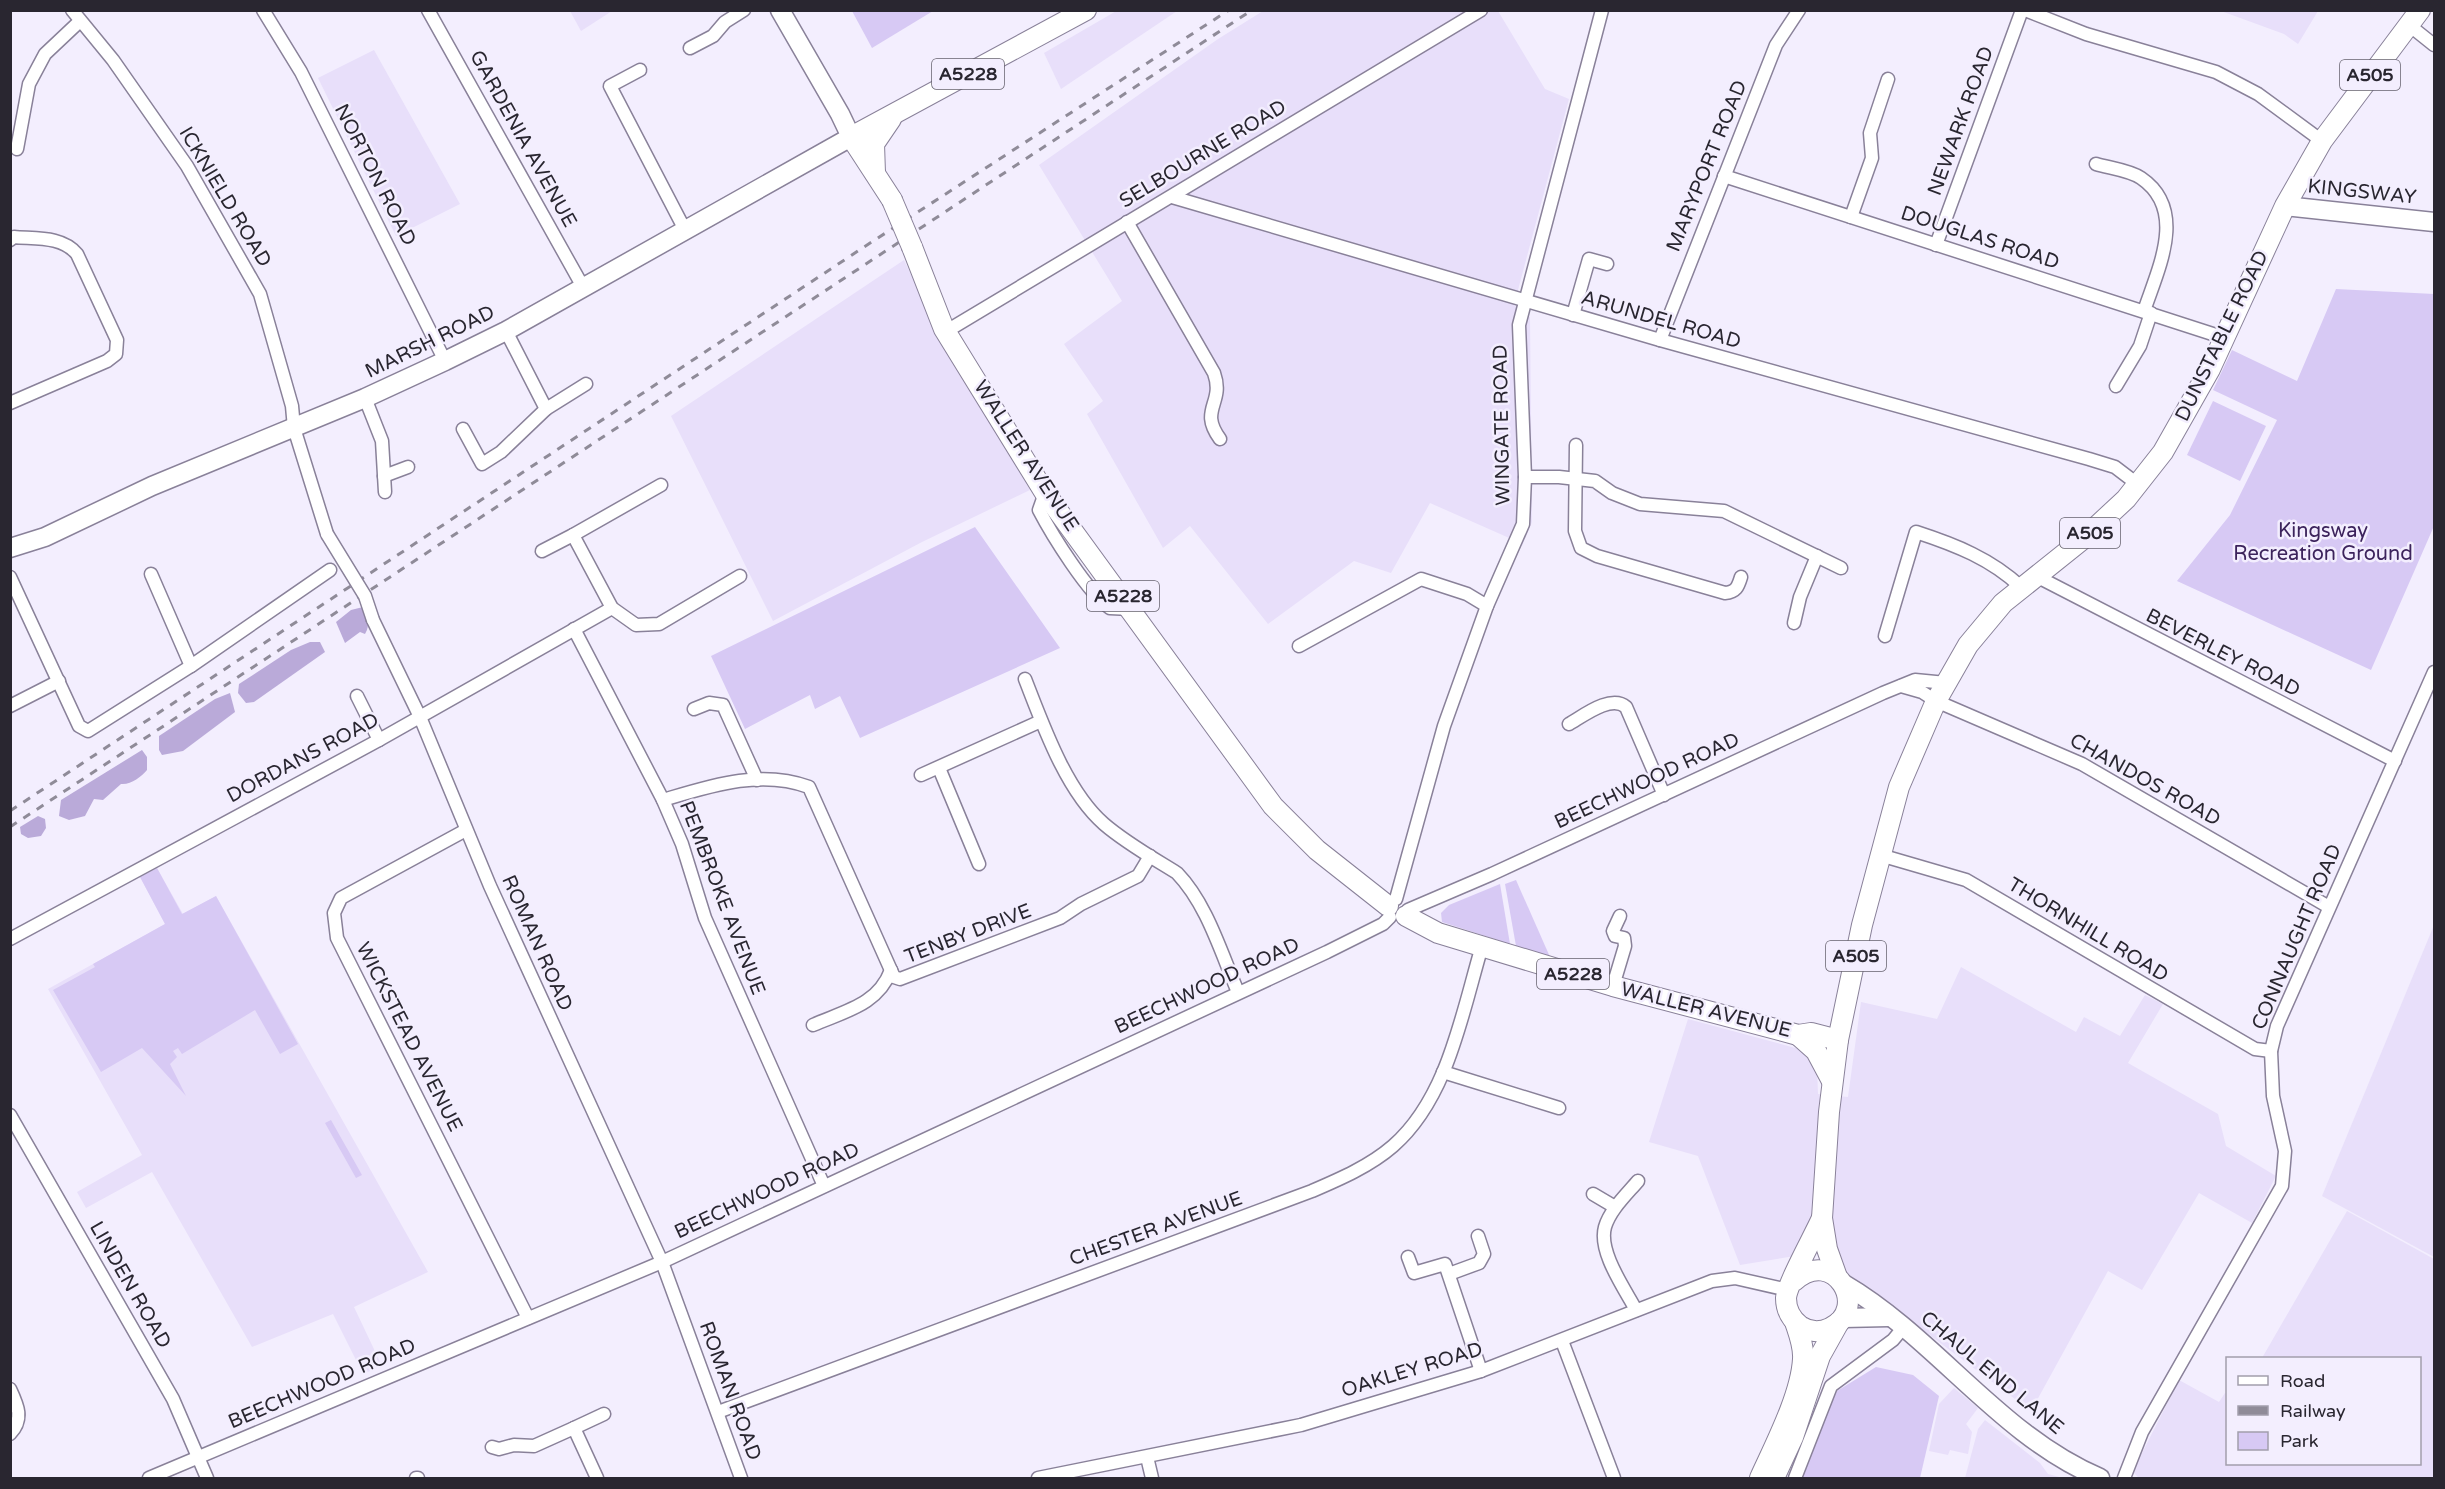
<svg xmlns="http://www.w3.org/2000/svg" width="2445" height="1489" font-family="'Varela Round',sans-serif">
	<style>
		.built { fill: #e8dffa }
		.green { fill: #d7c9f4 }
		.forest { fill: #baaad9 }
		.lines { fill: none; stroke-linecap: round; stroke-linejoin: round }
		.street-casing { stroke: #898199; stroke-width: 15 }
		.secondary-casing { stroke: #898199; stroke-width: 21 }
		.primary-casing { stroke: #898199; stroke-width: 22 }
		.street { stroke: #fff; stroke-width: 12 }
		.secondary { stroke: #fff; stroke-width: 18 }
		.primary { stroke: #fff; stroke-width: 20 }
		.rail { stroke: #8f8b98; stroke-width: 3; stroke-dasharray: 8 8; stroke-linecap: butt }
		.street-bridge-casing { stroke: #898199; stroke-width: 15; stroke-linecap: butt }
		.primary-bridge-casing { stroke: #898199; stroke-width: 22; stroke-linecap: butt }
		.street-bridge { stroke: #fff; stroke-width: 12 }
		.primary-bridge { stroke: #fff; stroke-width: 20 }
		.labels { text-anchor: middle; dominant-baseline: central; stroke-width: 5; stroke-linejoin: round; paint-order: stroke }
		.shield { fill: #f3eefe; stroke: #66626e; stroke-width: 1.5 }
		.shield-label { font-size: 18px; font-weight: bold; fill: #292630 }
		.street-label { font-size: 20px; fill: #292630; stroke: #f3eefe }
		.park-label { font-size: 20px; fill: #3c235c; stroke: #f3eefe }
	</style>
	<rect width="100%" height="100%" fill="#f3eefe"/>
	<g class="built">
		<path d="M1118,10L1177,11L1061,89L1044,53Z"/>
		<path d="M570,11H612L581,31Z"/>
		<path d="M1263,11H1498L1545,89L1569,99L1514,305L1530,317L1532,522L1522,546L1507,537L1430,503L1391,573L1354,561L1268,624L1190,526L1163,548L1087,414L1103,401L1064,344L1122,301L1039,165L1218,39Z"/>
		<path d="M2221,11H2318L2298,44L2284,34Z"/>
		<path d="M374,50L460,204L396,236L318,78Z"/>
		<path d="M904,260L945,345L1030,490L922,542L773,621L671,416Z"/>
		<path d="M157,868L183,914L216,896L428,1272L354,1307L382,1366L363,1374L333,1314L252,1347L152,1172L86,1208L77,1192L142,1155L48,989L165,924L140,877Z"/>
		<path d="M2434,925V1257L2322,1196Z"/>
		<path d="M1961,967L2076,1032L2084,1017L2120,1036L2145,995L2163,1004L2128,1063L2218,1114L2226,1146L2276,1176L2252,1223L2199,1193L2142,1290L2108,1271L2031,1411L1819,1252L1740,1265L1698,1156L1649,1142L1688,1019L1799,1049L1810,1057L1817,1068L1818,1094L1848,1097L1861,1002L1937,1019Z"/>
		<path d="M2347,1211L2434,1259V1478H2139L2134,1473L2139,1459L2179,1380L2219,1402L2225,1393L2227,1394L2228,1464H2420V1358H2262Z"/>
		<path d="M1954,1388L1978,1408L1966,1424L1972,1432L1968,1454L1950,1450L1948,1455L1929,1451L1939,1404Z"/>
		<path d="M1985,1420L2040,1463L2048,1474L2063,1478H1965L1978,1429Z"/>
	</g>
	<g class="green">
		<path d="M852,11H933L872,48Z"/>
		<path d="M2336,289L2434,294V526L2371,670L2177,581L2230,515L2277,420L2213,390L2232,350L2297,381Z"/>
		<path d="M2213,401L2266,426L2240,481L2187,455Z"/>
		<path d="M975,527L1060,648L860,738L840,696L815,709L810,695L745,729L711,656Z"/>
		<path d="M157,868L182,914L216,896L298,1044L280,1054L255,1010L182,1054L178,1048L173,1051L177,1057L170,1064L186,1096L142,1048L101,1072L53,990L95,967L93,964L165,924L140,877Z"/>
		<path d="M1516,880L1550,957L1516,946L1505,884Z"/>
		<path d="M1500,884L1510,944L1442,922L1441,913L1449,905Z"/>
		<path d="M331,1120L362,1175L356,1178L325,1123Z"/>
		<path d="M1876,1367L1913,1375L1939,1396L1920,1478H1802L1832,1399L1837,1391Z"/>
	</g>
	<g class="forest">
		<path d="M363,607C367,617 371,624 365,634L360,632L345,643L336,622L351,610Z"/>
		<path d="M310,642H320L325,652L254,702L246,703L238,693L239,684L291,650Z"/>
		<path d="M230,693L235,712L183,751L162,755L159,750V736L215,699Z"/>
		<path d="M142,750L147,757V770C141,777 131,785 121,784L103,800L94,799L85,816L69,820L59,816L61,800Z"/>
		<path d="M38,816L45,819L46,828L41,836L28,838L21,834L20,827Z"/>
	</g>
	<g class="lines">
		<defs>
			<g id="street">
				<path d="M72,10L113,60L187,166L260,294L292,406L294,428L327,534"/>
				<path d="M263,10L301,72L445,361"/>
				<path d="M428,10L583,287"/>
				<path d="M2025,10L2086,34L2216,72L2258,94L2322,141"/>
				<path d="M2409,25L2434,45"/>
				<path d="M690,48L713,36L725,22L744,10"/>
				<path d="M640,70L610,86L685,230"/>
				<path d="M17,149L29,84L45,54L80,21"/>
				<path d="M2096,164C2109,168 2129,170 2141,178C2188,210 2158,269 2144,311"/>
				<path d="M1724,176L2225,338"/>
				<path d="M1172,197L1660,340L2089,459L2115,467L2136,483"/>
				<path d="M1851,217L1872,158L1870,133L1888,79"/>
				<path d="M1127,222L1214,373C1225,404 1198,409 1220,439"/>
				<path d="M10,240L14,237C36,239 62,236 77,254L117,340L116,354L107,361L10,403"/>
				<path d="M1936,245L2022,10"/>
				<path d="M1573,315L1589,259L1607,264"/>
				<path d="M506,331L546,409"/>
				<path d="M945,332L1481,10"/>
				<path d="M1660,340L1776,45L1799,10"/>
				<path d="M2116,386L2140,346L2151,313"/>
				<path d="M365,398L382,441L385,492"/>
				<path d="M463,429L482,464L501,452L546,409L586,384"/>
				<path d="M1576,445L1575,531L1581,548L1597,556L1725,593C1736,592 1738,587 1741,577"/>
				<path d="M384,476L408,467"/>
				<path d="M1525,477H1559L1595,481L1612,493L1640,504L1724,511L1841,568"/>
				<path d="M1045,493L1039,510C1052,535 1088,593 1110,608L1131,609"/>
				<path d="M573,535L661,485"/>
				<path d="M542,551L573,535L612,608L636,625L659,624L740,576"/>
				<path d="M151,574L191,666"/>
				<path d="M2036,576L2395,761"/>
				<path d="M10,577L79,726L88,731L191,666L330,570"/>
				<path d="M373,620L420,717L490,886L662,1262L741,1478"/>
				<path d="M1794,623L1800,597L1817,556"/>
				<path d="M574,629L663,800L682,844L705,918L824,1186"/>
				<path d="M1885,636L1916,532C1956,545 1991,559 2021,587"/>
				<path d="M1299,646L1421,579L1467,594L1487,606"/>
				<path d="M1025,679C1043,725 1066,791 1104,824C1126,843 1153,858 1177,873C1207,904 1221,953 1238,992"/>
				<path d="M1901,686L1922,692L1936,701L2082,764L2329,907"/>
				<path d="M357,696L379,740"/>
				<path d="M10,706L59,681"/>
				<path d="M694,709L709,703L723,705L757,780"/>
				<path d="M1569,724C1583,716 1611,694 1626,707L1664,795"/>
				<path d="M939,768L979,864"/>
				<path d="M921,775L1041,721"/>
				<path d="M663,800C710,786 760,769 809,787L894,977L900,979L1060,918L1081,904L1138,876L1150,856"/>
				<path d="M466,830L341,898L334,913L337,938L528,1318"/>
				<path d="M1880,855L1966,880L2255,1049L2271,1051"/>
				<path d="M1396,899L1444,726L1487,606L1523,524L1525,477L1519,325L1602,10"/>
				<path d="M1408,910L1492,874L1883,693L1915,680L1946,683"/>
				<path d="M10,939L379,740L612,608"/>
				<path d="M1613,986L1625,946L1624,938L1615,936L1613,931L1620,916"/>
				<path d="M813,1025C845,1011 878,1005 891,970"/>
				<path d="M1443,1072L1559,1108"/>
				<path d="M10,1115L173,1399L207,1478"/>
				<path d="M1593,1194L1615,1207"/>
				<path d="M1408,1257L1414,1273L1445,1264L1481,1371"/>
				<path d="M1449,1274L1479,1263L1484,1254L1478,1236"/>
				<path d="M1636,1310C1625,1289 1598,1252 1605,1227C1610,1210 1626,1195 1638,1181"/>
				<path d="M1562,1341L1614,1478"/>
				<path d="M10,1389C18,1406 24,1419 10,1434"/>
				<path d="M718,1412L1312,1191C1340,1179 1370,1166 1393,1146C1448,1098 1462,1013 1482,946"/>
				<path d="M574,1428L604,1414"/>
				<path d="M492,1447L499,1449L514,1445L534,1446L574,1428L597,1478"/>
				<path d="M1147,1457L1152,1478"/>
				<path d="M149,1478L662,1262L1327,952L1383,924L1390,917"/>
				<path d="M416,1478H418"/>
				<path d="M1038,1478L1301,1425L1481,1371L1712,1281L1735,1278L1788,1290"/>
				<path d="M1795,1478L1831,1386L1893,1340L1903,1328"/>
				<path d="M2124,1478L2142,1432L2282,1186L2285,1151L2273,1096L2271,1051L2277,1026L2434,672"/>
			</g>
			<g id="secondary">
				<path d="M2285,206L2434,222"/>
				<path d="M10,548L45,537L152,486L365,398L445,361L506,331L851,137L840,114L780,10"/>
				<path d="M1844,1284C1936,1338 2000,1436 2100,1478"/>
				<path d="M1843,1318L1889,1317"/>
			</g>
			<g id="primary">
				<path d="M875,173L874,144L891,119"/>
				<path d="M892,200L851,137L1086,10"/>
				<path d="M912,247L944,329L1045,493L1273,806L1317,850L1388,906"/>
				<path d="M1406,916L1438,933L1613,986L1798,1035L1811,1033L1838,1040"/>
				<path d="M1798,1035L1816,1051L1832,1081"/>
				<path d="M1837,1277L1827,1249L1822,1218L1829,1112L1838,1040L1862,925L1899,787L1936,701L1968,645L2003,603L2083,539L2126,499L2163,452L2210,369L2285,206L2322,141L2420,10"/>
				<path d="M1794,1281C1834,1245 1871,1309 1830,1328C1820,1333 1809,1332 1800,1326C1791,1319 1786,1309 1786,1298C1787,1284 1815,1234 1822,1218"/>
				<path d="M1760,1478C1775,1445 1801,1395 1803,1359C1804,1346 1799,1334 1795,1322"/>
				<path d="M1774,1478L1793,1437L1820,1356L1839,1322"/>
			</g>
		</defs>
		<use href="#street" class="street-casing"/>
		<use href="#secondary" class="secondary-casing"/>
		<use href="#primary" class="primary-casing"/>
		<use href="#street" class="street"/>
		<use href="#secondary" class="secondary"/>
		<use href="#primary" class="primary"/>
		<g class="rail">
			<path d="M10,811L864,247L1229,10"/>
			<path d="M10,827L1252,10"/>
		</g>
		<defs>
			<path id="street-bridge" d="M327,534L365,596L373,620"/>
			<path id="primary-bridge" d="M892,200L912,247"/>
		</defs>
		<use href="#street-bridge" class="street-bridge-casing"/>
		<use href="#primary-bridge" class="primary-bridge-casing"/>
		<use href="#street-bridge" class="street-bridge"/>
		<use href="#primary-bridge" class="primary-bridge"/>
	</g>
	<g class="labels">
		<g class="shield">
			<rect x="932" y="59" width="72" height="30" rx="4.5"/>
			<rect x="2340" y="60" width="60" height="30" rx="4.5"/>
			<rect x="2060" y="518" width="60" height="30" rx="4.5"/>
			<rect x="1087" y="581" width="72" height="30" rx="4.5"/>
			<rect x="1826" y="941" width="60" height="30" rx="4.5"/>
			<rect x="1537" y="959" width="72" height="30" rx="4.5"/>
		</g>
		<g class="shield-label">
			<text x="968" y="74">A5228</text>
			<text x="2370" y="75">A505</text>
			<text x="2090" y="533">A505</text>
			<text x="1123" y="596">A5228</text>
			<text x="1856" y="956">A505</text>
			<text x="1573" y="974">A5228</text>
		</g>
		<g class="street-label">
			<text transform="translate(1961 121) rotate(-70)">NEWARK ROAD</text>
			<text transform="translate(523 139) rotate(61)">GARDENIA AVENUE</text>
			<text transform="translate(1203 154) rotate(-31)">SELBOURNE ROAD</text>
			<text transform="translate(1707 166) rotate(-68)">MARYPORT ROAD</text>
			<text transform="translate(375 175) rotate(63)">NORTON ROAD</text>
			<text transform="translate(2362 192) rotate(6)">KINGSWAY</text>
			<text transform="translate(225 197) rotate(59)">ICKNIELD ROAD</text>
			<text transform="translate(1980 238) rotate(18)">DOUGLAS ROAD</text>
			<text transform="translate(1661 320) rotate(16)">ARUNDEL ROAD</text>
			<text transform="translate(2222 336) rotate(-64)">DUNSTABLE ROAD</text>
			<text transform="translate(430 342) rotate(-26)">MARSH ROAD</text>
			<text transform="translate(1502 425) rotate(-91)">WINGATE ROAD</text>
			<text transform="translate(1026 456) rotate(57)">WALLER AVENUE</text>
			<text transform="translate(2223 653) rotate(27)">BEVERLEY ROAD</text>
			<text transform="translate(303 758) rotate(-28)">DORDANS ROAD</text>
			<text transform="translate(2145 780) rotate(29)">CHANDOS ROAD</text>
			<text transform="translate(1647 781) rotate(-25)">BEECHWOOD ROAD</text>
			<text transform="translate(722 898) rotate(69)">PEMBROKE AVENUE</text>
			<text transform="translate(2088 930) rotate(31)">THORNHILL ROAD</text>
			<text transform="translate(968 934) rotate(-21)">TENBY DRIVE</text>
			<text transform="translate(2297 937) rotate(-67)">CONNAUGHT ROAD</text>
			<text transform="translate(537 943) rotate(66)">ROMAN ROAD</text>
			<text transform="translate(1207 986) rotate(-25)">BEECHWOOD ROAD</text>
			<text transform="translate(1706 1010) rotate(14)">WALLER AVENUE</text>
			<text transform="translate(409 1037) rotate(63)">WICKSTEAD AVENUE</text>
			<text transform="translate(767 1191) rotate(-25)">BEECHWOOD ROAD</text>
			<text transform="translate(1156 1229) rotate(-20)">CHESTER AVENUE</text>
			<text transform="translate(130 1285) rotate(60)">LINDEN ROAD</text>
			<text transform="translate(1412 1370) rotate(-17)">OAKLEY ROAD</text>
			<text transform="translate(1992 1373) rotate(40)">CHAUL END LANE</text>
			<text transform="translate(322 1384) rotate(-23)">BEECHWOOD ROAD</text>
			<text transform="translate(730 1391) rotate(70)">ROMAN ROAD</text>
		</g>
		<g class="park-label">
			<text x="2323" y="531">Kingsway<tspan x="2323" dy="23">Recreation Ground</tspan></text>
		</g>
	</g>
	<rect width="2445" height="1489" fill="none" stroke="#292630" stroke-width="24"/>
	<rect x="2226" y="1357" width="195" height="108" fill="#f3eefe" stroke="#a29eac" stroke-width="1.5"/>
	<rect x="2238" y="1376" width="30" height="9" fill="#ffffff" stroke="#a29eac" stroke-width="1.5"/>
	<text x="2280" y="1387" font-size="18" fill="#292630">Road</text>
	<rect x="2238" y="1406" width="30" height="9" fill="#8f8b98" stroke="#a29eac" stroke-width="1.5"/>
	<text x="2280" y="1417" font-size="18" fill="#292630">Railway</text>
	<rect x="2238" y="1432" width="30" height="18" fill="#d7c9f4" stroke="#a29eac" stroke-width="1.5"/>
	<text x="2280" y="1447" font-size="18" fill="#292630">Park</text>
</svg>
